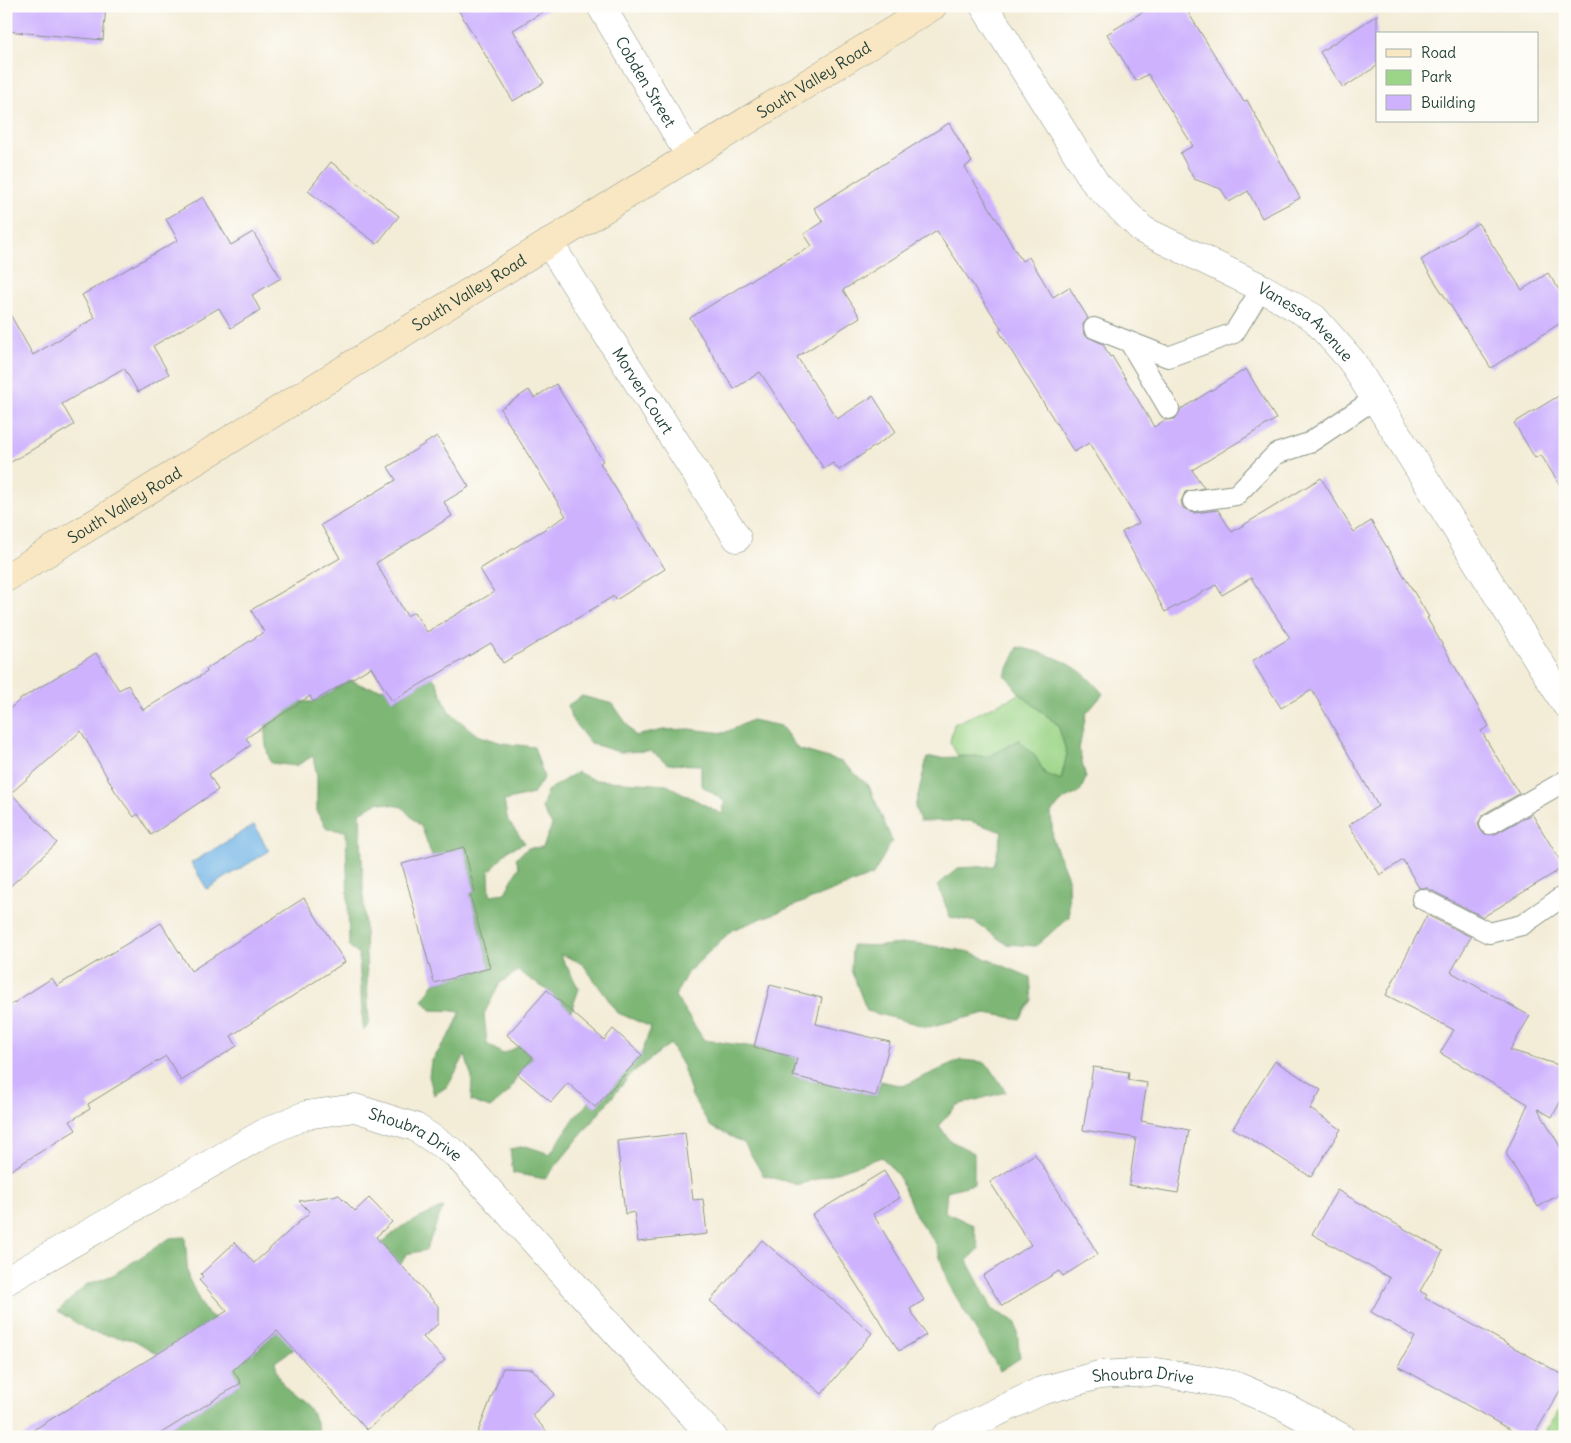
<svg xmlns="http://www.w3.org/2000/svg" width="1571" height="1443" font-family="Delius,sans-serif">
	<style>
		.green { fill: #9cd588; stroke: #5e895e }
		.forest { fill: #7db674; stroke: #4e7a54 }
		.water { fill: #72b5e7; stroke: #48798e }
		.building { fill: #ceb2fe }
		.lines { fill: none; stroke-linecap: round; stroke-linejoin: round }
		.service-casing { stroke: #899486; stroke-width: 22 }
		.minor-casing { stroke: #899486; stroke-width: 29 }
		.secondary-casing { stroke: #899486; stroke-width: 29 }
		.service { stroke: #fff; stroke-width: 20 }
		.minor { stroke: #fff; stroke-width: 28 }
		.secondary { stroke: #f9e7c3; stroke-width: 28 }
		.labels { text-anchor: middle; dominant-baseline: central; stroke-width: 4.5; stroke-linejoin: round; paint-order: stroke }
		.street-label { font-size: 16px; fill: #1f3d34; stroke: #fdfcf7 }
	</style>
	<rect width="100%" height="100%" fill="#fdfcf7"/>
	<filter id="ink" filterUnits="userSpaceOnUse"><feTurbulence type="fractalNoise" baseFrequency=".02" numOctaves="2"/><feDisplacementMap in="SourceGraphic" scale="10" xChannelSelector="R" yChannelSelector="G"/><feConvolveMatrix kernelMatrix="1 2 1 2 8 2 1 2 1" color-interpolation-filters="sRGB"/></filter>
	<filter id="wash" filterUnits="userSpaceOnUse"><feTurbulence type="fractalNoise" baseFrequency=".0096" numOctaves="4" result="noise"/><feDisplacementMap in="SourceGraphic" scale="20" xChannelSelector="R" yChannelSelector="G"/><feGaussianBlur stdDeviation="1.12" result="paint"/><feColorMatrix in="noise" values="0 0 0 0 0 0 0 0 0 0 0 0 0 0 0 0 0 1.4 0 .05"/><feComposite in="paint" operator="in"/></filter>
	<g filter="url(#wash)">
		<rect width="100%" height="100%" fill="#f3ecd7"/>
		<g class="green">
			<path d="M1020,694L1058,725L1067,754L1061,780L1045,774L1035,756L1019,740L990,756H958L950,742L954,724Z"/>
			<path d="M1565,1399V1437H1542Z"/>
		</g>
		<g class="forest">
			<path d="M1018,647C1056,656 1078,663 1103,694L1086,714L1079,749L1086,778L1080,792L1065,799L1051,812L1053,840L1068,878L1069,917L1036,946L1006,944L975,922L950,917L938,885L958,868L994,866L1002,832L970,821H920L915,807L927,758L990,756L1019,740L1035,756L1045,774L1061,780L1067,754L1058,725L1020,694L1005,675Z"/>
			<path d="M432,677L436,681L449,712L477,735L502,743L534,747L544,777L533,794L504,801L508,821L525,843L508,850L489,872L490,895L505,893L519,867L516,858L528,848L543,847L552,825L542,809L547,791L577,772L594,780L667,785L722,814L725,802L701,785V765L668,764L651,751L619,752L590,743L571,718L568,705L582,696L613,704L635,736L663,730L690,729L724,733L752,720L781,726L798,749L842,762L869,786L892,841L873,875L732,930L687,973L675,996L704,1040L754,1047L797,1058L793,1076L876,1096L881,1081L903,1086L961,1060L982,1062L990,1067L1006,1092L957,1105L939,1125L949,1140L974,1153V1184L947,1191L945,1212L973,1225L979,1249L967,1261L993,1310L1016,1322L1020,1358L1000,1371L948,1283L936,1244L917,1218L899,1177L882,1157L799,1185L763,1175L744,1143L710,1126L692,1096L683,1067L670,1044L632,1073L545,1179L513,1173L510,1149L526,1146L550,1154L576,1116L589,1102L596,1107L641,1055L651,1027L618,1013L582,963L560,954L579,989L571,1011L547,990L518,971L500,983L484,1014L487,1044L503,1054L519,1046L533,1057L518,1074L509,1092L490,1108L471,1101L472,1078L465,1055L448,1086L434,1095L429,1076L431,1062L453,1030L461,1011L431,1010L423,1000L434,983L490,968L470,894L475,892L464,848L432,856L422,828L402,807L378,802L360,813L369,1025L363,1030L359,955L349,946L346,831L327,829L317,811V776L313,756L296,766L271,763C262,739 264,724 274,701L313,702L350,680L364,686L385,689L393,701Z"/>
			<path d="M915,943L970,952L1030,977L1032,1000L1020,1019L986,1013L928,1027L867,1011L851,970L852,945L879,946Z"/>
			<path d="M443,1207L426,1250L406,1254L401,1264L355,1305L275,1362C277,1369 279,1379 283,1384C300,1407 315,1402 319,1437H155L241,1383L205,1325L158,1354L134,1340L90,1332L58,1311L86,1285L113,1275L170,1238L185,1237L188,1277L204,1310L256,1351L287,1322L401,1227Z"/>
		</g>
		<path class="water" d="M254,825L269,851L207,889L191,863Z"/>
		<g id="blocks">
			<g class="building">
				<path d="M6,6H106L103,40L6,31Z"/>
				<path d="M456,6H553L513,30L544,83L513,101Z"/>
				<path d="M1152,6H1184L1244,102L1247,100L1300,198L1262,218L1248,191L1229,202L1221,189L1194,179L1180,153L1193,146L1148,74L1136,81L1107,34Z"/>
				<path d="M1377,15V66L1343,88L1320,52Z"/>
				<path d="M949,123L972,162L965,167L1022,261L1029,257L1053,297L1069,287L1088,318L1083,324L1084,335L1103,344L1110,357L1112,356L1154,427L1165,420L1175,419L1181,409L1246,369L1276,419L1192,470L1204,488L1185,492L1181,502L1183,508L1194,513L1218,510L1232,532L1321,478L1354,532L1371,521L1429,617L1427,618L1489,726L1481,731L1519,794L1484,814L1478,823L1480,829L1484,834H1495L1532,814L1564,867L1483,917L1427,888H1419L1403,860L1380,875L1349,825L1378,806L1312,690L1281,708L1252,661L1290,638L1251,578L1222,595L1216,585L1165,612L1122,532L1139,523L1089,443L1074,452L999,331L1002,329L937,231L843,290L860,317L797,357L837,419L873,396L896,432L839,470L833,463L824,469L760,372L734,389L690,318L758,276L812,246L804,234L823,222L814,208Z"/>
				<path d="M331,162L399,216L377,244L308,191Z"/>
				<path d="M203,197L231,245L253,232L281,278L252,295L260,310L231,328L219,308L153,346L169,374L138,392L124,368L62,404L74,425L6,465V307L33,355L95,318L82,295L178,240L166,219Z"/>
				<path d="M1478,223L1522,290L1548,273L1565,299V320L1491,368L1421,260Z"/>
				<path d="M556,384L603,461L600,463L665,569L616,600L614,596L503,663L491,643L392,701L371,667L313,702L310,696L246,738L251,745L209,774L218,790L151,835L138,814L134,817L115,791L81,731L11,793L57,843L6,890V712L22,698L96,653L119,690L128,685L143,710L207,672L206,669L264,632L251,610L340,558L321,525L396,480L388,467L437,436L469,487L444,502L452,516L376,563L407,616L414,612L427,632L494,592L480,569L566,516L500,409L529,390L534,398Z"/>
				<path d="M1565,392V493L1541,455L1535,458L1514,423Z"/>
				<path d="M464,847L475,892L470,894L490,968L434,983L402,864Z"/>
				<path d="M304,898L345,962L231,1036L237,1046L181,1081L166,1056L88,1104L90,1109L70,1121L76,1130L6,1173V1008L52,978L57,986L161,923L191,971Z"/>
				<path d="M1427,915L1471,937L1451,972L1530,1016L1510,1050L1565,1067V1093L1552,1117L1538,1109L1565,1155V1191L1538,1207L1506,1153L1528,1104L1440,1053L1454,1030L1386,995Z"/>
				<path d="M770,985L822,998L816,1024L890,1042L876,1096L793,1076L797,1058L754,1047Z"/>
				<path d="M547,990L604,1040L613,1029L642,1055L595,1107L568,1083L551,1102L518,1074L533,1057L507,1035Z"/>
				<path d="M1275,1061L1321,1090L1310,1109L1341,1129L1311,1177L1233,1128Z"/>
				<path d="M1093,1067L1129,1072L1128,1080L1147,1083L1141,1121L1189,1130L1178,1193L1129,1185L1136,1138L1083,1130Z"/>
				<path d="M685,1133L693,1200L703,1199L707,1234L638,1242L634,1212L625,1214L617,1141Z"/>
				<path d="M1035,1154L1098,1254L1063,1276L1059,1271L1002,1306L983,1276L1031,1245L990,1182Z"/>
				<path d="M884,1171L900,1198L873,1214L924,1300L910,1309L926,1335L899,1351L812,1215Z"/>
				<path d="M1337,1190L1443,1251L1420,1291L1427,1295L1425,1298L1565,1376V1382L1533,1437H1523L1398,1366L1415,1337L1371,1312L1390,1278L1312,1234Z"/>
				<path d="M339,1195L355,1211L369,1198L392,1222L376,1237L438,1306V1324L423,1337L445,1360L367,1430L277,1331L233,1370L241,1383L155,1437H22L227,1311L199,1280L203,1276L201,1274L235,1242L254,1263L310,1212L299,1201Z"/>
				<path d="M762,1240L872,1333L822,1394L710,1301Z"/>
				<path d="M503,1368L532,1369L555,1394L532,1415L552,1437H476Z"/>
			</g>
		</g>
	</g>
	<g filter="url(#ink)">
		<use href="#blocks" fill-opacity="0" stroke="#899486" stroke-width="1"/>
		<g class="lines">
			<defs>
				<g id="service">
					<path d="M1094,328L1168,357L1234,333L1262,288"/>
					<path d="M1130,343L1169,409"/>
					<path d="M1193,501L1236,495L1276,454L1309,443L1376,398"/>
					<path d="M1490,824L1565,781"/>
					<path d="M1422,899L1489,933L1522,925L1565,895"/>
				</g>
				<g id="minor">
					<path id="s1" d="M601,6L690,156"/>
					<path id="s2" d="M984,6L1096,184L1143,230L1262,288L1314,318L1351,360L1565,703"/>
					<path id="s3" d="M549,243L737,538"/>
					<path id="s4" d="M6,1281L266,1132L306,1115L355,1108L415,1127L456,1154L629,1346L713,1437"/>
					<path id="s5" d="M945,1437L1041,1391L1099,1375L1156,1372L1234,1385L1283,1406L1341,1437"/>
				</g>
				<g id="secondary">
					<path id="s6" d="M6,578L933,6"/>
				</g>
			</defs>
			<use href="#service" class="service-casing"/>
			<use href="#minor" class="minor-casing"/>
			<use href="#secondary" class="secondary-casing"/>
			<use href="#service" class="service"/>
			<use href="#minor" class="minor"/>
			<use href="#secondary" class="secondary"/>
		</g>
	</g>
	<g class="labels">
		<g class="street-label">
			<text stroke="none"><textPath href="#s6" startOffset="949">South Valley Road</textPath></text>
			<text stroke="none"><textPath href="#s1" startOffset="88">Cobden Street</textPath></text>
			<text stroke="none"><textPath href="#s6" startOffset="544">South Valley Road</textPath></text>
			<text stroke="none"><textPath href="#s2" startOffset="464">Vanessa Avenue</textPath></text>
			<text stroke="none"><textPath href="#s3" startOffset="175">Morven Court</textPath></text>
			<text stroke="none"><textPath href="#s6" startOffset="139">South Valley Road</textPath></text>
			<text stroke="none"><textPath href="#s4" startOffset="459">Shoubra Drive</textPath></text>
			<text stroke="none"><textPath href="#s5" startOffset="211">Shoubra Drive</textPath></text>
		</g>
	</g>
	<rect width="1571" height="1443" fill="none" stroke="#fdfcf7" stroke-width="25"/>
	<rect x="1376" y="32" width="162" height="90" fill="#fdfcf7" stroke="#a4b0a9"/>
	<rect x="1386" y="49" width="25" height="8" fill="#f9e7c3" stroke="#a4b0a9"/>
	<text x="1421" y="58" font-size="15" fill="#1f3d34">Road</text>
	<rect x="1386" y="70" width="25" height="15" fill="#9cd588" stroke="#a4b0a9"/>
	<text x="1421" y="82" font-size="15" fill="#1f3d34">Park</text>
	<rect x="1386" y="95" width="25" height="15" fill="#ceb2fe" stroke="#a4b0a9"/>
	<text x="1421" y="108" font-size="15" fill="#1f3d34">Building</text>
</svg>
